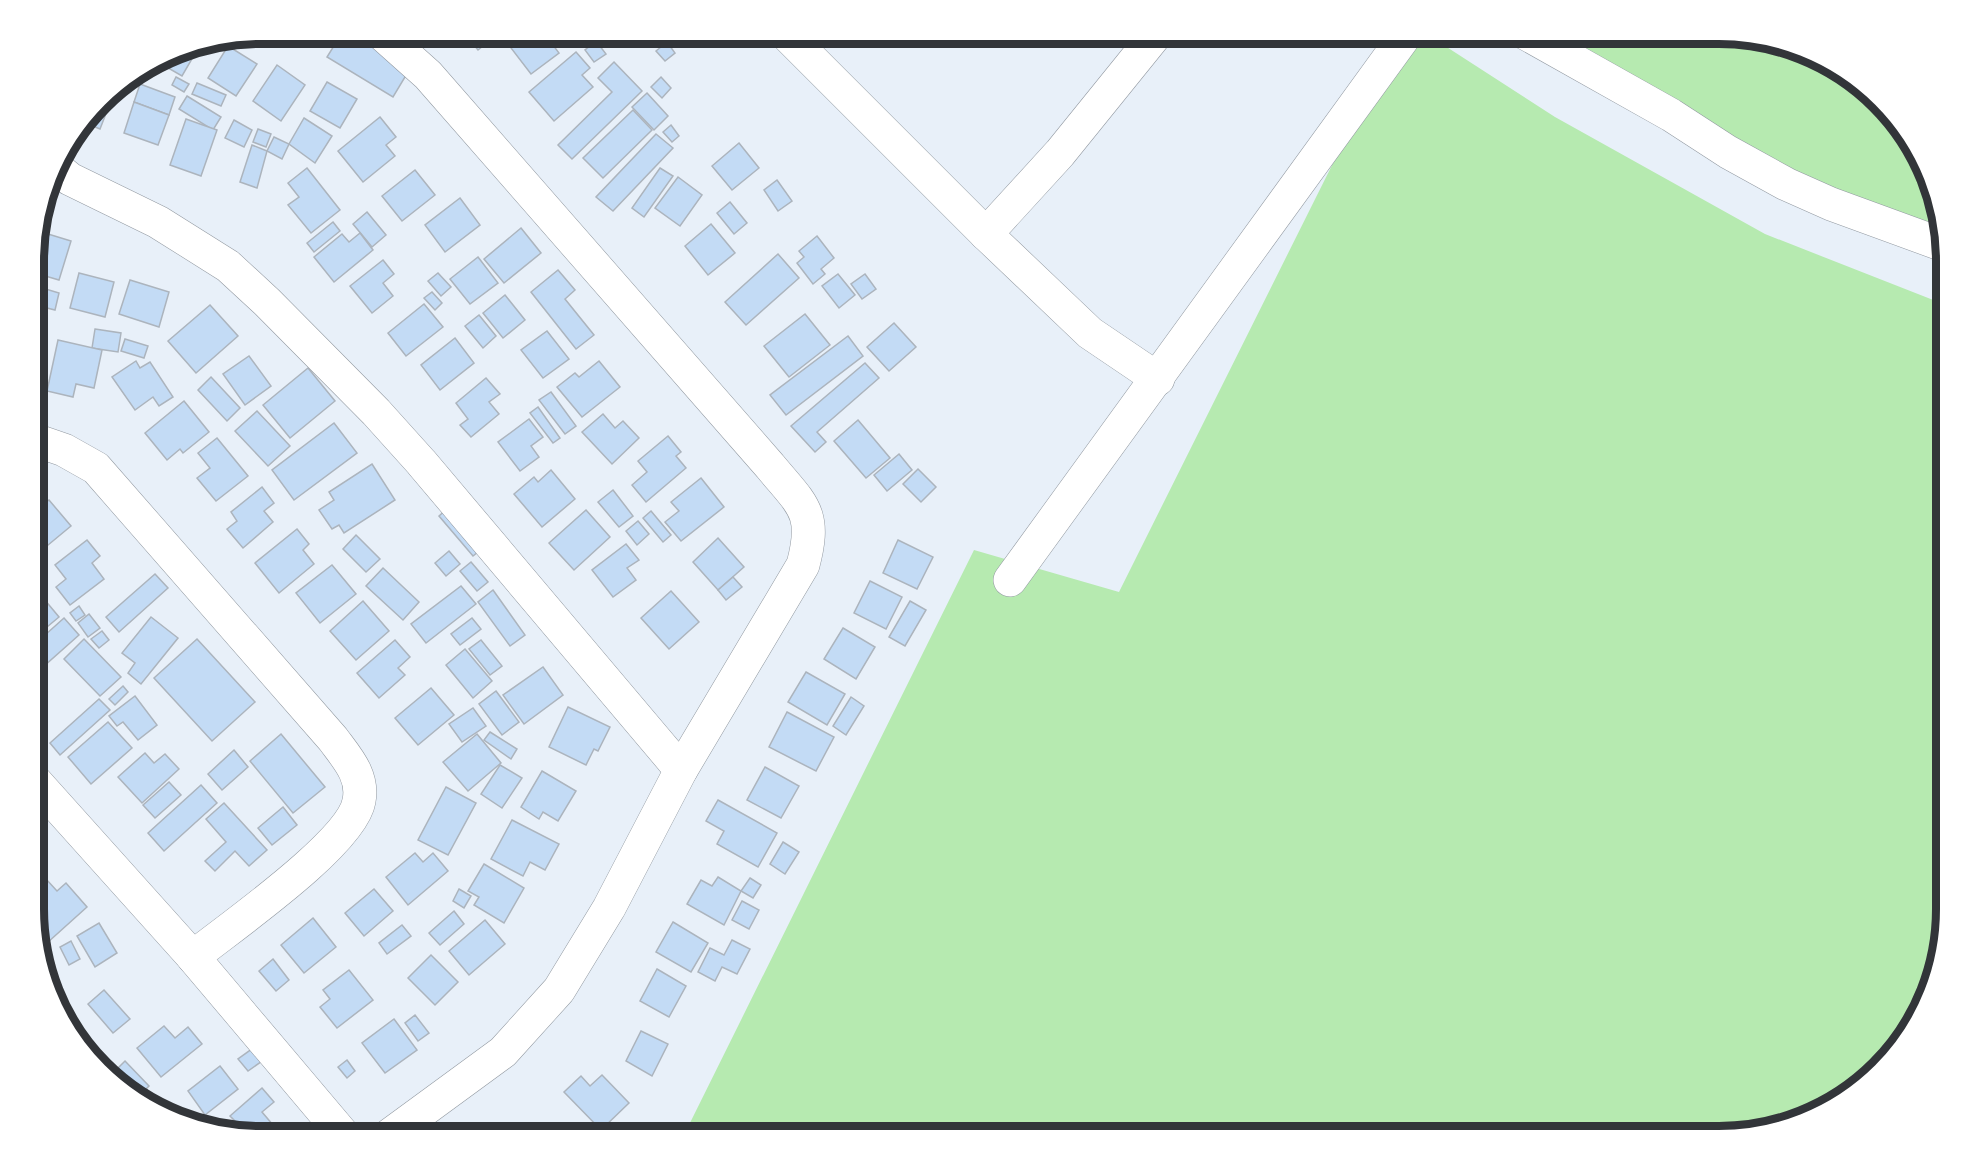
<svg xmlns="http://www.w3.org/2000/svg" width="1980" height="1170" font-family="'Nunito Sans',sans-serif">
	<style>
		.green { fill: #b6eab0 }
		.building { fill: #c3dbf5; stroke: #acb4bd; stroke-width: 1.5 }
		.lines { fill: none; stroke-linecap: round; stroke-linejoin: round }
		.minor-casing { stroke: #9299a1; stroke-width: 34 }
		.minor { stroke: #fff; stroke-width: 33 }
		.rim { fill: none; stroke: #323539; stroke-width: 8 }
	</style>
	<rect width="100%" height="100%" fill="#e8f0f9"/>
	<g class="green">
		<path d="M1398,33H1425L1555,117L1765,234L1946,305L1947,924L1916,1024L1880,1071L1834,1106L1734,1137H683L974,550L1119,592Z"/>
		<path d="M1515,33H1720L1779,41L1834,64L1880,99L1916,146L1946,245Z"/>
	</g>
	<g class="building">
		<path d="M342,33H355L411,67L393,97L327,57Z"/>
		<path d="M475,33H499L478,50L468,38Z"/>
		<path d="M530,33H544L559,53L531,74L511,48Z"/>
		<path d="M610,33H639L626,47Z"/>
		<path d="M596,41L606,54L594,62L585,50Z"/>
		<path d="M667,42L675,53L665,61L656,51Z"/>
		<path d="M200,45L182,76L156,61L174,50Z"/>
		<path d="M228,46L257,64L236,96L208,78Z"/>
		<path d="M576,52L590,68L582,75L593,87L554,121L529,92Z"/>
		<path d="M614,62L642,91L572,159L558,145L612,92L598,78Z"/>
		<path d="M277,65L305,85L281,121L253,101Z"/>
		<path d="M176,77L189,84L184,92L172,85Z"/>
		<path d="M661,77L671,88L662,98L651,87Z"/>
		<path d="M327,82L357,99L340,128L310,111Z"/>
		<path d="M197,83L226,95L221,106L192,94Z"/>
		<path d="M140,84L175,97L169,115L134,102Z"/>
		<path d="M117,85L100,129L85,123L110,90Z"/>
		<path d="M647,93L668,116L654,130L632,107Z"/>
		<path d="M187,96L221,117L213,130L179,109Z"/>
		<path d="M134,102L169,115L158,145L124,133Z"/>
		<path d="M633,110L652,130L603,178L583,158Z"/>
		<path d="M380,117L396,137L386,145L395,156L363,182L338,151Z"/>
		<path d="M304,118L332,136L315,163L289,144Z"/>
		<path d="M186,119L217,130L201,176L170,165Z"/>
		<path d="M234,120L252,130L244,147L225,138Z"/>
		<path d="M671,125L679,136L672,142L663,132Z"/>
		<path d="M258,129L271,134L266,147L253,142Z"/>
		<path d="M656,134L673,148L613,211L596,197Z"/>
		<path d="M274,137L289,144L282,159L267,151Z"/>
		<path d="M739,143L759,168L732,190L712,166Z"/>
		<path d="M252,145L267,151L257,188L240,182Z"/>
		<path d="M307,168L340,210L311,233L288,205L299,197L288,183Z"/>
		<path d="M660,168L673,176L644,217L632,208Z"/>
		<path d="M415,170L435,195L402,221L382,196Z"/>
		<path d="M678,177L702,195L680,226L655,208Z"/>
		<path d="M777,180L792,201L778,211L764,190Z"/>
		<path d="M460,198L480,225L445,252L425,225Z"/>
		<path d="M730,202L747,223L734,234L717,213Z"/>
		<path d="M367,212L386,235L372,247L353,224Z"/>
		<path d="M333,222L340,231L314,252L307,243Z"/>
		<path d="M711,224L735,253L708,275L685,246Z"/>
		<path d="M521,228L541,253L504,283L484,259Z"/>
		<path d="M35,230L71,241L59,280L35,273Z"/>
		<path d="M360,233L373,250L334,282L314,257L342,234L349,242Z"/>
		<path d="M817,236L834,258L821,269L825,274L813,284L797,263L804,257L799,251Z"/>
		<path d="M778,254L799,278L746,325L725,302Z"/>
		<path d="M478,257L498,283L470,304L450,279Z"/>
		<path d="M383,260L394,274L383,283L393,296L372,313L350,286Z"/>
		<path d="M558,270L575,290L565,299L594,335L576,349L531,292Z"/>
		<path d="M79,273L114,282L105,317L70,308Z"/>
		<path d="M438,273L451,287L441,296L428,281Z"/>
		<path d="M838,274L855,295L839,308L822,286Z"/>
		<path d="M865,274L876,289L862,299L851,284Z"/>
		<path d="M35,277L41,279L39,287L59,293L55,310L35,305Z"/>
		<path d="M130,280L169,292L159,327L119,314Z"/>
		<path d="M432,292L442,303L435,310L424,298Z"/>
		<path d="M505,295L525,320L503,338L483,313Z"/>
		<path d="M424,304L443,327L406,356L388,333Z"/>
		<path d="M210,305L238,336L196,373L168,341Z"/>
		<path d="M805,314L830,345L789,377L764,346Z"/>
		<path d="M479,315L496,336L483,348L465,326Z"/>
		<path d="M894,323L916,347L889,371L867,347Z"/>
		<path d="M35,326L43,327L35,374Z"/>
		<path d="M95,329L121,333L118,352L92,348Z"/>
		<path d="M547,331L569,359L543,378L521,350Z"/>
		<path d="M848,336L863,356L786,415L770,395Z"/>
		<path d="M455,338L474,363L440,390L421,365Z"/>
		<path d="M125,339L148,346L144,358L121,351Z"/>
		<path d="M58,340L102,350L94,388L76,384L73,397L47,391Z"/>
		<path d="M249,356L271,386L245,405L223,374Z"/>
		<path d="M136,361L140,368L150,362L173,397L159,406L153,397L135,410L112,377Z"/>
		<path d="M599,361L620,387L582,417L557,387L575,373L579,377Z"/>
		<path d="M865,363L879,378L817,432L826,442L815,452L791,426Z"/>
		<path d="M308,368L335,401L290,438L263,405Z"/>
		<path d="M211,377L240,408L227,421L198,390Z"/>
		<path d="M486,378L500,394L489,402L499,414L471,437L460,425L468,419L456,403Z"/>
		<path d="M551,392L576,426L565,434L539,400Z"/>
		<path d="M184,401L209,432L183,453L180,449L167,460L145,433Z"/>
		<path d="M538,407L560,438L553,443L530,413Z"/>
		<path d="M257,411L290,446L268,466L235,431Z"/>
		<path d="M603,414L615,428L623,421L639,438L612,464L582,432Z"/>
		<path d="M529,419L543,437L531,446L539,457L520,471L498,442Z"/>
		<path d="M858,420L890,458L866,478L834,441Z"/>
		<path d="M334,423L357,453L294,500L272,470Z"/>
		<path d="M668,436L681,452L676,456L686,468L646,502L632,485L647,472L638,461Z"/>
		<path d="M217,438L248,476L216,501L197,478L210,468L198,453Z"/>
		<path d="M899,454L912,470L887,491L874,475Z"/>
		<path d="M372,464L395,500L344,533L339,525L332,529L319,510L334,500L329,492Z"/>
		<path d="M918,469L936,487L921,502L903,484Z"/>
		<path d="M551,470L575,499L542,527L514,494L534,477L538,482Z"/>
		<path d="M701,478L724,507L681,541L665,522L679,511L671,502Z"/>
		<path d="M262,487L274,503L264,511L273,522L243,548L227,529L237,521L231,512Z"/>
		<path d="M613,490L633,516L619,527L598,502Z"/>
		<path d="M49,500L71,526L36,555L35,511Z"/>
		<path d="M449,507L483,548L473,556L439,516Z"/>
		<path d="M586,510L610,537L574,570L549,543Z"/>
		<path d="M651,511L671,535L663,542L643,518Z"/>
		<path d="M638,521L649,534L637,545L626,531Z"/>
		<path d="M297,529L309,544L303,550L314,564L279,593L255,563Z"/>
		<path d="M356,535L380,559L366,572L343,549Z"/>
		<path d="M718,538L744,567L718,590L693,562Z"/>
		<path d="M87,540L100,556L92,563L104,579L70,605L56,587L66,579L55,565Z"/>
		<path d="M898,540L933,557L917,589L883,573Z"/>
		<path d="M626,544L639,560L627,568L636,580L613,597L592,570Z"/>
		<path d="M449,551L460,564L446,576L435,563Z"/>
		<path d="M471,562L488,582L477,591L460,571Z"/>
		<path d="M332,565L356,594L320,623L296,593Z"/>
		<path d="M383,568L419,602L403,620L366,586Z"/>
		<path d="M155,574L168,588L119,632L106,617Z"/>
		<path d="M733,577L742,587L726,600L718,590Z"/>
		<path d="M870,581L902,597L886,629L854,613Z"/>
		<path d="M461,586L476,604L426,643L411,624Z"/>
		<path d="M493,590L525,635L510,646L478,602Z"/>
		<path d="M671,591L699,622L669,649L641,618Z"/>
		<path d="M39,593L59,617L35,637V597Z"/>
		<path d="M363,601L389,631L356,660L330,631Z"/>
		<path d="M910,601L926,610L905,646L889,637Z"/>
		<path d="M79,606L85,615L76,621L70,613Z"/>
		<path d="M89,614L100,628L88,637L78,623Z"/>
		<path d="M151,617L178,638L141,684L128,673L135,663L122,653Z"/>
		<path d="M64,618L79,635L35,674V644Z"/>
		<path d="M472,618L481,629L460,645L451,634Z"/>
		<path d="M843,628L875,647L856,679L824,659Z"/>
		<path d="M102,631L109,640L99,648L91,639Z"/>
		<path d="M84,639L121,677L100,696L64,659Z"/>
		<path d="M197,639L255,702L212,741L154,678Z"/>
		<path d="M395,640L410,657L398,668L405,675L379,698L357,673Z"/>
		<path d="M481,640L502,666L490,675L469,649Z"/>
		<path d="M465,649L492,681L473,698L446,665Z"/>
		<path d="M543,667L563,695L524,724L503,695Z"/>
		<path d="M806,672L845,694L827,725L788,702Z"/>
		<path d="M123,686L128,692L115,705L109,699Z"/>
		<path d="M431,688L454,715L418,745L395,718Z"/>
		<path d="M496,691L519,722L502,735L479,704Z"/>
		<path d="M135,696L157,725L138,740L123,722L117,726L109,716Z"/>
		<path d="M851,697L864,706L846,735L833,726Z"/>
		<path d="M99,699L110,710L60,755L50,743Z"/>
		<path d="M568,707L610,727L598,751L594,749L586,765L549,747Z"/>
		<path d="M473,708L486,726L462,742L449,724Z"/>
		<path d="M787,712L834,737L816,771L769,747Z"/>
		<path d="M108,722L132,748L91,784L68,757Z"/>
		<path d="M490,732L517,749L511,759L484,740Z"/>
		<path d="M281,734L325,787L293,813L250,761Z"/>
		<path d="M477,734L501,763L468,791L443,762Z"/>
		<path d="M234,750L248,767L222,790L208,774Z"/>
		<path d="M145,753L154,763L165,754L179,769L142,803L118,777Z"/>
		<path d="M500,765L522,778L502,808L481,794Z"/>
		<path d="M765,767L799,786L781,818L747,800Z"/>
		<path d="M542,771L576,791L558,821L543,812L539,819L521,807Z"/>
		<path d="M169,782L181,795L155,818L143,805Z"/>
		<path d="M201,785L217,803L164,851L148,833Z"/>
		<path d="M446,787L476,803L448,855L418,840Z"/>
		<path d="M718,800L777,833L758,867L717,844L724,831L706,821Z"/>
		<path d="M224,803L267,850L249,866L235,851L215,871L205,861L226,842L206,819Z"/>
		<path d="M283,807L297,825L272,845L258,828Z"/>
		<path d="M512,820L559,844L545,870L530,862L523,876L491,859Z"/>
		<path d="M783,842L799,852L785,874L770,864Z"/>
		<path d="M415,853L423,862L433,853L448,871L408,905L386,877Z"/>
		<path d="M484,864L524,888L504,923L474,905L479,897L468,891Z"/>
		<path d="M718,877L741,891L724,925L687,904L701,880L712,886Z"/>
		<path d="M750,878L761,885L753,898L741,891Z"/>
		<path d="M46,879L57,891L66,883L87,907L47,943L35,930V888Z"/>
		<path d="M374,889L393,911L364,936L345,913Z"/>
		<path d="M459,889L471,896L464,908L453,901Z"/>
		<path d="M742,901L759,910L749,929L732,920Z"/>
		<path d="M454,911L464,924L440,945L429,933Z"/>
		<path d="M313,918L336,947L304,973L281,945Z"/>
		<path d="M485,920L505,944L469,975L449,951Z"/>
		<path d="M673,922L708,943L691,972L656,952Z"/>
		<path d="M99,923L117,953L95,967L77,936Z"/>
		<path d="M402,925L411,936L387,954L379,943Z"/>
		<path d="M732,940L750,949L737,974L722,967L715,981L698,972L710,948L724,955Z"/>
		<path d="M71,941L80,959L69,965L60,947Z"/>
		<path d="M431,955L458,982L435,1005L408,978Z"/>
		<path d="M273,959L289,980L276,991L259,971Z"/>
		<path d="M657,969L686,986L669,1017L640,1001Z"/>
		<path d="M349,970L373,1000L337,1028L320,1007L330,999L323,990Z"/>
		<path d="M104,990L130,1019L113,1033L88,1004Z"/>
		<path d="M415,1015L429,1033L418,1041L405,1023Z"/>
		<path d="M394,1019L417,1050L385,1073L362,1043Z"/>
		<path d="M164,1026L175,1038L188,1027L202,1044L161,1077L137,1048Z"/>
		<path d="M641,1031L668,1044L652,1076L626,1061Z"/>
		<path d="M256,1046L265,1059L248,1071L238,1059Z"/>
		<path d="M347,1060L355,1071L347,1078L338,1067Z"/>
		<path d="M125,1061L149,1086L137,1098L112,1074Z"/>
		<path d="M220,1066L238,1089L205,1115L188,1091Z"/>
		<path d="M602,1075L629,1103L601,1130L564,1092L581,1076L590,1086Z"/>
		<path d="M262,1088L274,1102L262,1112L273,1125L259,1137L239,1134L234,1128L238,1124L230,1116Z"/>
	</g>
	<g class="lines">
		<defs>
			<g id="minor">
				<path d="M381,33L428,75L770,466C803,506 817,512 803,565L681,770L609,908L559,990L503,1052L387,1137"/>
				<path d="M785,33L986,234L1090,333L1158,379"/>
				<path d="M1525,33L1671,115L1728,152L1786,184L1831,204L1946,246"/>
				<path d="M54,166L70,179L158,222L228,266L267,302L376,412L421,462L681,770"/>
				<path d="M986,234L1060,153L1157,33"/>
				<path d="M35,440L64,450L96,468L333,739C347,758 364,776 359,801C352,843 229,928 193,957"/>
				<path d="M1010,580L1407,33"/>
				<path d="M35,781L193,957L345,1137"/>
			</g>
		</defs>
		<use href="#minor" class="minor-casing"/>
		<use href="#minor" class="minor"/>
	</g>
	<path d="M0 0H1980V1170H0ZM261 44H1719A217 217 0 0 1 1936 261V909A217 217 0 0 1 1719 1126H261A217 217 0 0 1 44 909V261A217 217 0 0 1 261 44Z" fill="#fff" fill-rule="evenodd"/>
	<path class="rim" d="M261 44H1719A217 217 0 0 1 1936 261V909A217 217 0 0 1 1719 1126H261A217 217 0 0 1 44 909V261A217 217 0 0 1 261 44Z"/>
</svg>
